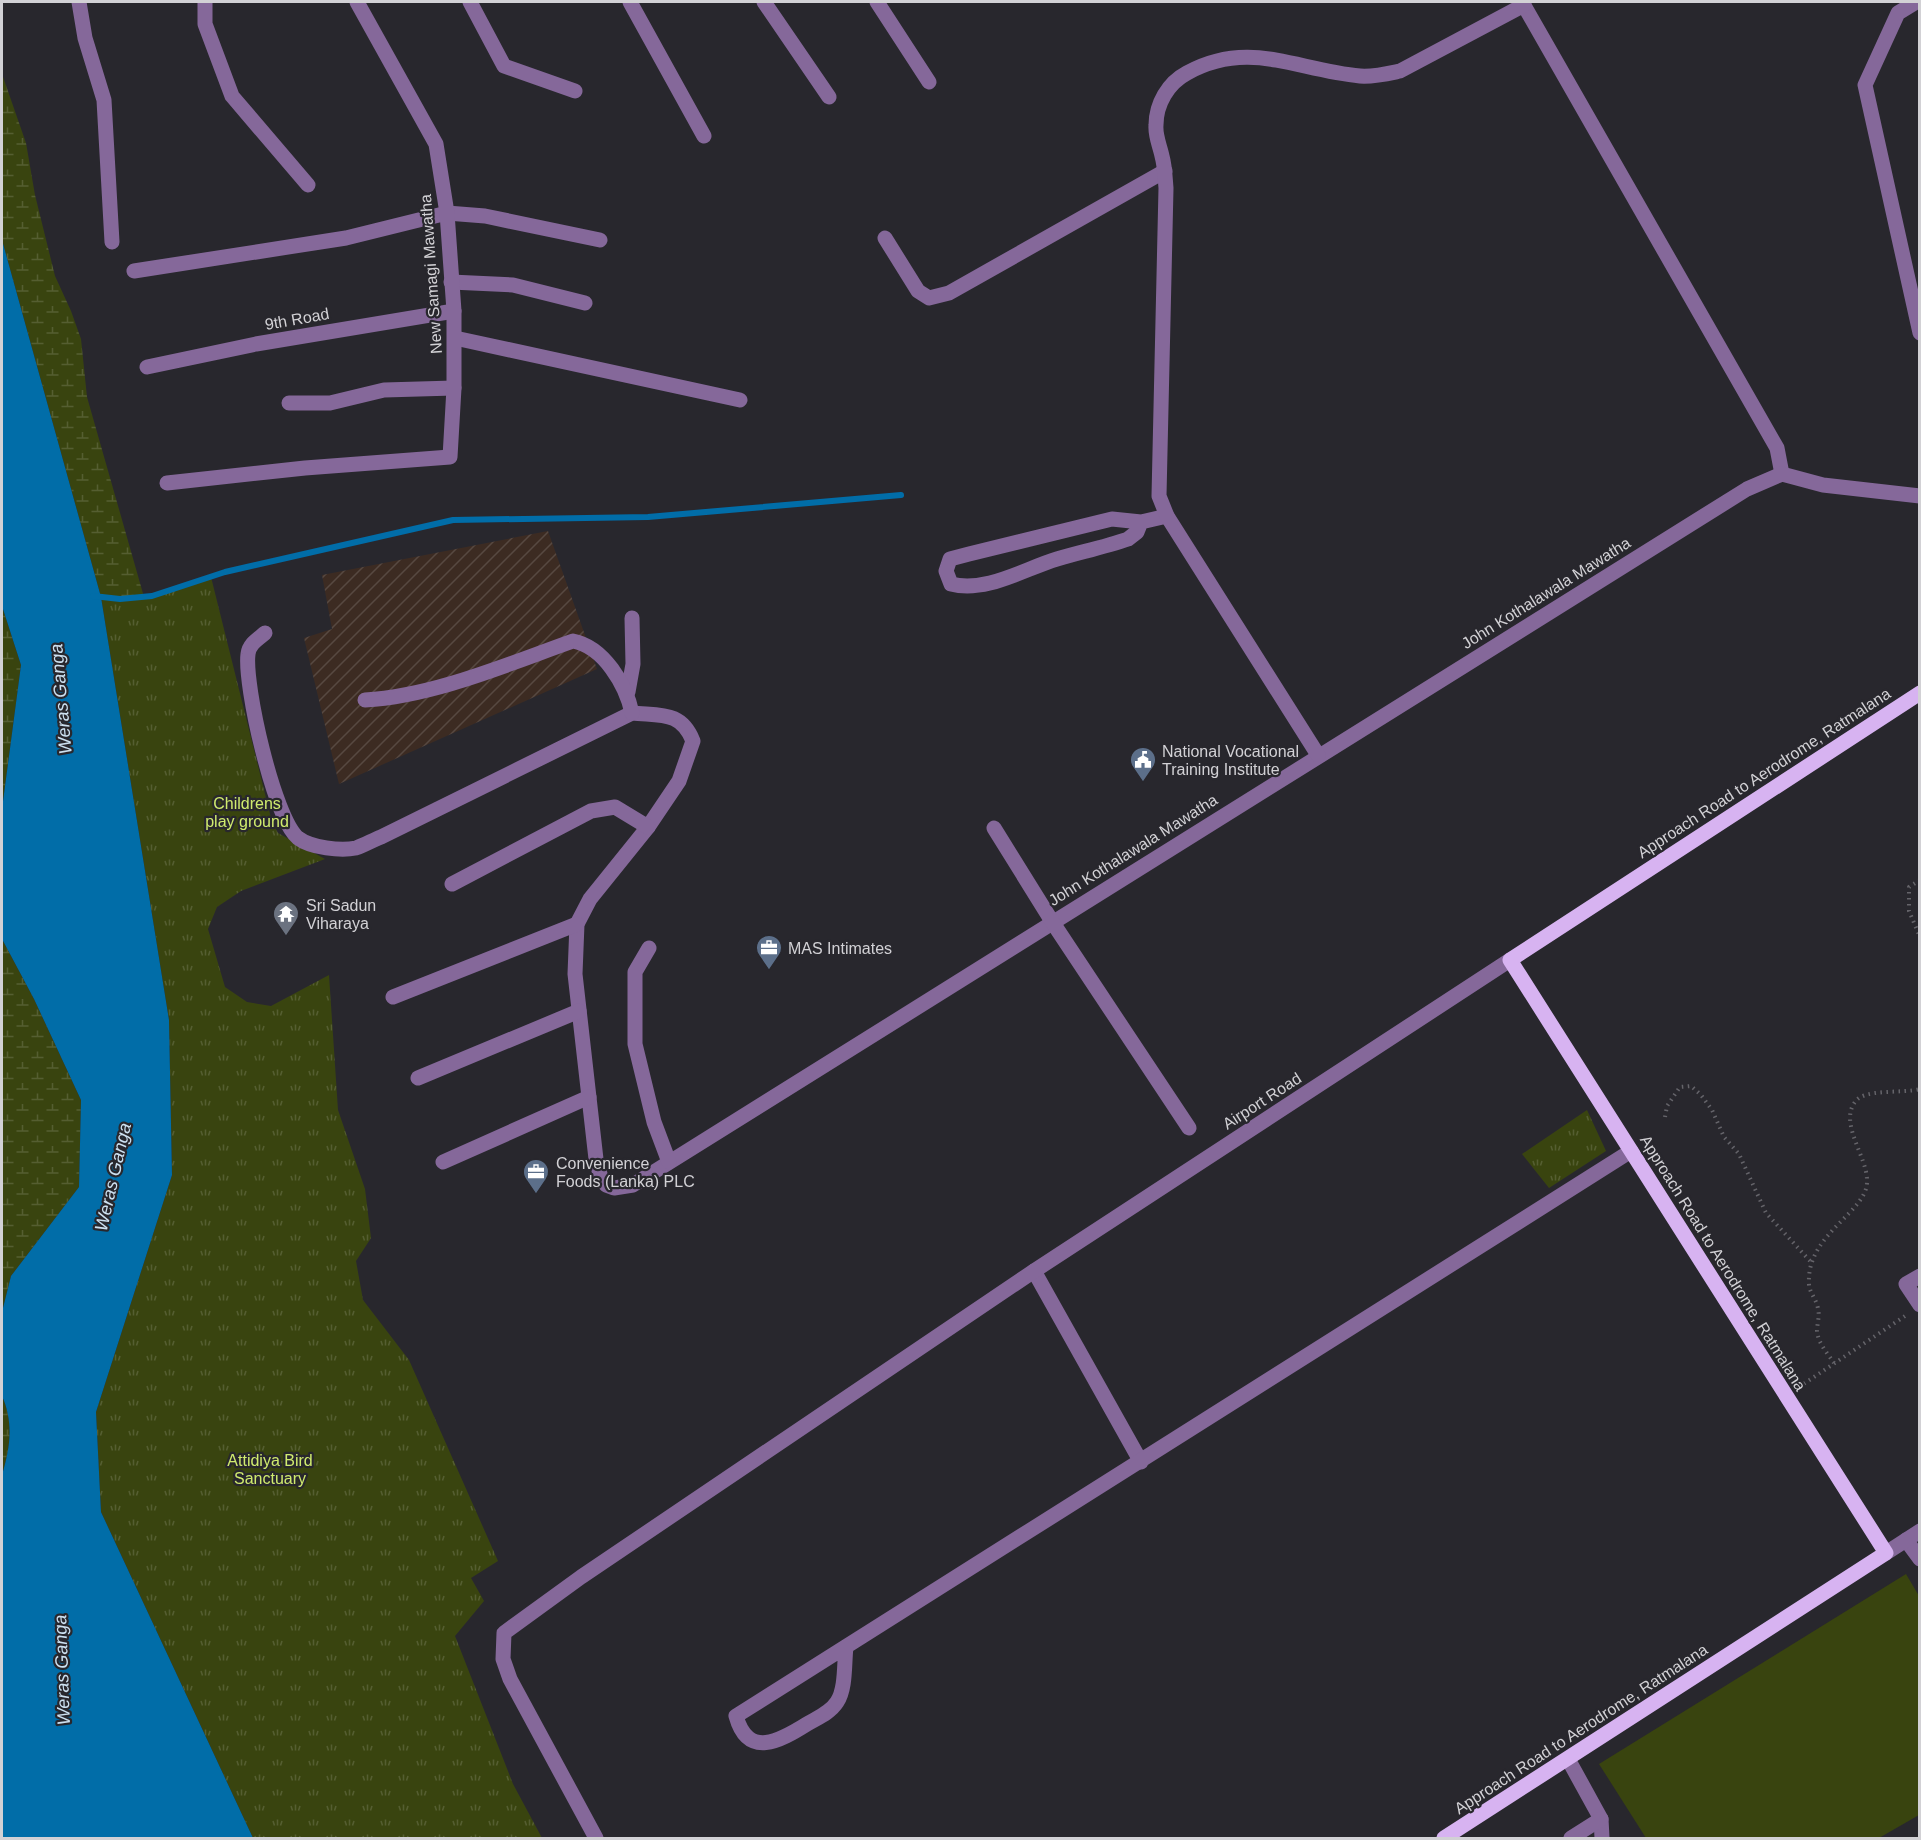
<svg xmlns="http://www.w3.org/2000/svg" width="1921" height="1840" font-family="Arial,sans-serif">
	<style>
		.industrial { fill: url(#industrial-furrows) }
		.wetland { fill: url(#wetland-marsh) }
		.park { fill: url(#park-tufts) }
		.pitch { fill: #39440f }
		.water { fill: #016da8 }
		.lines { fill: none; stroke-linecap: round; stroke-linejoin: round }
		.stream { stroke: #016da8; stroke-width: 6 }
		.path { stroke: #65646a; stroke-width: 4; stroke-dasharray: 1.5 4.5; stroke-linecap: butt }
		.minor { stroke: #85689a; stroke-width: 15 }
		.major { stroke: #d7b3f1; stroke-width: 15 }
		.labels { text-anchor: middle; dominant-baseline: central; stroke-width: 4.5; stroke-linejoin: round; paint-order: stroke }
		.street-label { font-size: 16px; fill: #d2d1d5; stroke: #28272d }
		.poi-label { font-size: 16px; fill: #d2d1d5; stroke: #28272d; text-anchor: start }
		.park-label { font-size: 16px; fill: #d0eb6e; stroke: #28272d }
		.water-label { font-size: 18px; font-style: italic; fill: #cde1f1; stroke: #28272d }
	</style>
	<defs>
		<pattern id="industrial-furrows" width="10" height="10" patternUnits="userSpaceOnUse" patternTransform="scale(1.5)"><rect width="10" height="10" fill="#3c2b22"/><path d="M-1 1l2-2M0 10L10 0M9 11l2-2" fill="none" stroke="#574941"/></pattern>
		<pattern id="wetland-marsh" width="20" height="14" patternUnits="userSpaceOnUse" patternTransform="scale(1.5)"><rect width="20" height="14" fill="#39440f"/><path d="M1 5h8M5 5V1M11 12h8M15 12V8" fill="none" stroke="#555e31"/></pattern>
		<pattern id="park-tufts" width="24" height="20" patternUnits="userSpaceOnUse" patternTransform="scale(1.5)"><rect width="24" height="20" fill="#39440f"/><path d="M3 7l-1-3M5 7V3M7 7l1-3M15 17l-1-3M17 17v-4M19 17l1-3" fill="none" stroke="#555e31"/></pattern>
	</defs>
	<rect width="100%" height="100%" fill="#28272d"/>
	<path class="industrial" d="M548,531L597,669L339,784L304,638L332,629L322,575Z"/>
	<g class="wetland">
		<path d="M2,74L26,143L35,195L55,276L71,311L81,339L87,397L144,597H101L2,240Z"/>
		<path d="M2,606L21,665L2,809Z"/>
		<path d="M2,939L34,999L81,1100L79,1187L11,1276L2,1312Z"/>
		<path d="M2,1396C14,1423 10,1448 2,1475Z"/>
	</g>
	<g class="park">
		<path d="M211,577L272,822L278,833L325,859L241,891L217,907L208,929L225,987L247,1002L271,1006L329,975L338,1110L365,1189L371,1238L356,1261L363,1300L409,1360L498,1561L471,1578L484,1601L455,1636L513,1784L542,1838H253L101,1512L96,1412L172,1175L169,1020L101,597C141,601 174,589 211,577Z"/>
		<path d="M1587,1110L1606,1151L1549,1188L1522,1154Z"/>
	</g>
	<path class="pitch" d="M1906,1574L1919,1596V1815L1879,1838H1646L1599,1764Z"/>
	<path class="water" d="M2,240L101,597L169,1020L172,1175L96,1412L101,1512L253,1838H2V1475C10,1448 14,1423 2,1396V1312L11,1276L79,1187L81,1100L34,999L2,939V809L21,665L2,606Z"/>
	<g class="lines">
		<path class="stream" d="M93,596L120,599L152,596L225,572L453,520L648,517L901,495"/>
		<g class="path">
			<path d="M1920,880L1909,887V911L1920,937"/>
			<path d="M1665,1117L1667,1106L1680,1087L1691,1086L1701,1095L1712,1110L1724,1137L1739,1154L1766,1213L1811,1262"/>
			<path d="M1834,1363C1828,1354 1818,1343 1817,1331C1817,1324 1820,1316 1818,1309C1817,1300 1809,1292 1809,1284C1806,1233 1869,1212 1867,1180C1867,1157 1839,1123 1855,1102C1864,1088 1902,1094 1920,1089"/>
			<path d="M1799,1387L1908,1314"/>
		</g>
		<g class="minor">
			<path d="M79,2L85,38L104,100L112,242"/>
			<path d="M205,2V24L232,96L308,185"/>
			<path d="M470,2L504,66L575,91"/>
			<path d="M630,2L704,136"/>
			<path d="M764,2L829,97"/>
			<path d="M877,2L929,82"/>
			<path d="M1522,2L1777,448L1782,474"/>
			<path d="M1916,2L1898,13L1865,85L1920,333"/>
			<path d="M885,238L918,291L929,298L949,293L1165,171"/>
			<path d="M134,271L346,238L447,213L485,216L600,240"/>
			<path d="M451,282L513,285L585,303"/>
			<path d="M455,338L740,400"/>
			<path d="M147,367L256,344L454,311"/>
			<path d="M289,403H330L384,390L454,388"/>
			<path d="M167,483L305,468L450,457L454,388V311L447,213L436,144L357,2"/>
			<path d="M1141,522L1137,532L1128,539C1105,547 1081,552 1057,559C1024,569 986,593 951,584L946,571L950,559L969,554L1112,519L1141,522L1167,516"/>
			<path d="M265,633C258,639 249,644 248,654C244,685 274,818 298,838C311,848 341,851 356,848C365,845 373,840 381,837L632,713C661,716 681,711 693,741L679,781L648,827L590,899L577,924L575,974L596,1159L601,1178L606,1185L614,1188L633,1185L1747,489L1782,474L1823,485L1920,496"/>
			<path d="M628,692L633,664L632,618"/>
			<path d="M365,700C434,696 508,664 573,641C604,647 626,685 632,713"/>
			<path d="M1318,755L1167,516L1159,496L1166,188C1165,177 1165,167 1162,156C1160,146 1155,136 1156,125C1156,104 1168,83 1187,73C1249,39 1295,70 1360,76C1374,77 1386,74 1400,71L1524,5"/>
			<path d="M994,828L1053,923L1189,1128"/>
			<path d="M452,884L591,811L615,807L648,827"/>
			<path d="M649,948L635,972V1044L654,1122L669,1162"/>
			<path d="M393,997L577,924"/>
			<path d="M418,1078L579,1011"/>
			<path d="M443,1162L589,1097"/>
			<path d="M1034,1271L1141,1462"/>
			<path d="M1920,1276L1906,1284L1920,1305"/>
			<path d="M1906,1540L1920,1559"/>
			<path d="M1886,1553L1920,1531"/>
			<path d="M846,1647C844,1663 846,1689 837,1702C830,1713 817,1718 807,1724C780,1741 748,1759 736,1716L1631,1151"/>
			<path d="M1568,1759L1601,1819L1602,1838"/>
			<path d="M596,1838L510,1679L503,1659L504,1633L581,1577L1034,1271L1510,960"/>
			<path d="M1571,1838L1601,1819"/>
		</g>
		<path class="major" d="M1444,1838L1886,1553L1510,960L1920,693"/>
	</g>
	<defs>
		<symbol id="civic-pin" viewBox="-11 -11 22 30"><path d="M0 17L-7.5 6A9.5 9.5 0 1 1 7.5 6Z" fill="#5c6f8a" stroke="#28272d"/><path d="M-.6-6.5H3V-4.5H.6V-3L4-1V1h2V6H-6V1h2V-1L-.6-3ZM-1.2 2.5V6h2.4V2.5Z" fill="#fff"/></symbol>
		<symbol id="temple-pin" viewBox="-11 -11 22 30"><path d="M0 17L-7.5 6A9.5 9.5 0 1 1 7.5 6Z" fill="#6b7280" stroke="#28272d"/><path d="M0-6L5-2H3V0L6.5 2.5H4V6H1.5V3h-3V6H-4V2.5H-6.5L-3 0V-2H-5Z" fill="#fff"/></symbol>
		<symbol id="office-pin" viewBox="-11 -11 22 30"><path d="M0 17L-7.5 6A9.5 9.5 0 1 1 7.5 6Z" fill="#5c6f8a" stroke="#28272d"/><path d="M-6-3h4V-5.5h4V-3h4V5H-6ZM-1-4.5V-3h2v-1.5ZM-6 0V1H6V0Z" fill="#fff"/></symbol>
	</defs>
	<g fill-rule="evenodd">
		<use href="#civic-pin" x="1128" y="745" width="30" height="40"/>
		<use href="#temple-pin" x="271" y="899" width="30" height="40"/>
		<use href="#office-pin" x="754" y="933" width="30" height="40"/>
		<use href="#office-pin" x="521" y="1157" width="30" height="40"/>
	</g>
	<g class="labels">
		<g class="street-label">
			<text transform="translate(431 274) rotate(-94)">New Samagi Mawatha</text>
			<text transform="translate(297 319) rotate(-10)">9th Road</text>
			<text transform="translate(1546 593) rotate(-32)">John Kothalawala Mawatha</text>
			<text transform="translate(1764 773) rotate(-33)">Approach Road to Aerodrome, Ratmalana</text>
			<text transform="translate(1133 850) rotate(-32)">John Kothalawala Mawatha</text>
			<text transform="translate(1262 1101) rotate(-33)">Airport Road</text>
			<text transform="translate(1723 1263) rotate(58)">Approach Road to Aerodrome, Ratmalana</text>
			<text transform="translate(1581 1729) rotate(-33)">Approach Road to Aerodrome, Ratmalana</text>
		</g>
		<g class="poi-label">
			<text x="1162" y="751">National Vocational<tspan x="1162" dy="18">Training Institute</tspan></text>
			<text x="306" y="905">Sri Sadun<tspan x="306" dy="18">Viharaya</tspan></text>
			<text x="788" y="948">MAS Intimates</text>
			<text x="556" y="1163">Convenience<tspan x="556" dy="18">Foods (Lanka) PLC</tspan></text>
		</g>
		<g class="park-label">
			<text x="247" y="803">Childrens<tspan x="247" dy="18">play ground</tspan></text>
			<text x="270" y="1460">Attidiya Bird<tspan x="270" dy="18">Sanctuary</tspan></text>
		</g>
		<g class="water-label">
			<text transform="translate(61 699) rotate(-95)">Weras Ganga</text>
			<text transform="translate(113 1177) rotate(-77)">Weras Ganga</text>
			<text transform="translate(62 1670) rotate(-92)">Weras Ganga</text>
		</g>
	</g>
	<rect width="1921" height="1840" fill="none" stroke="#d2d1d5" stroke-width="6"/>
</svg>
